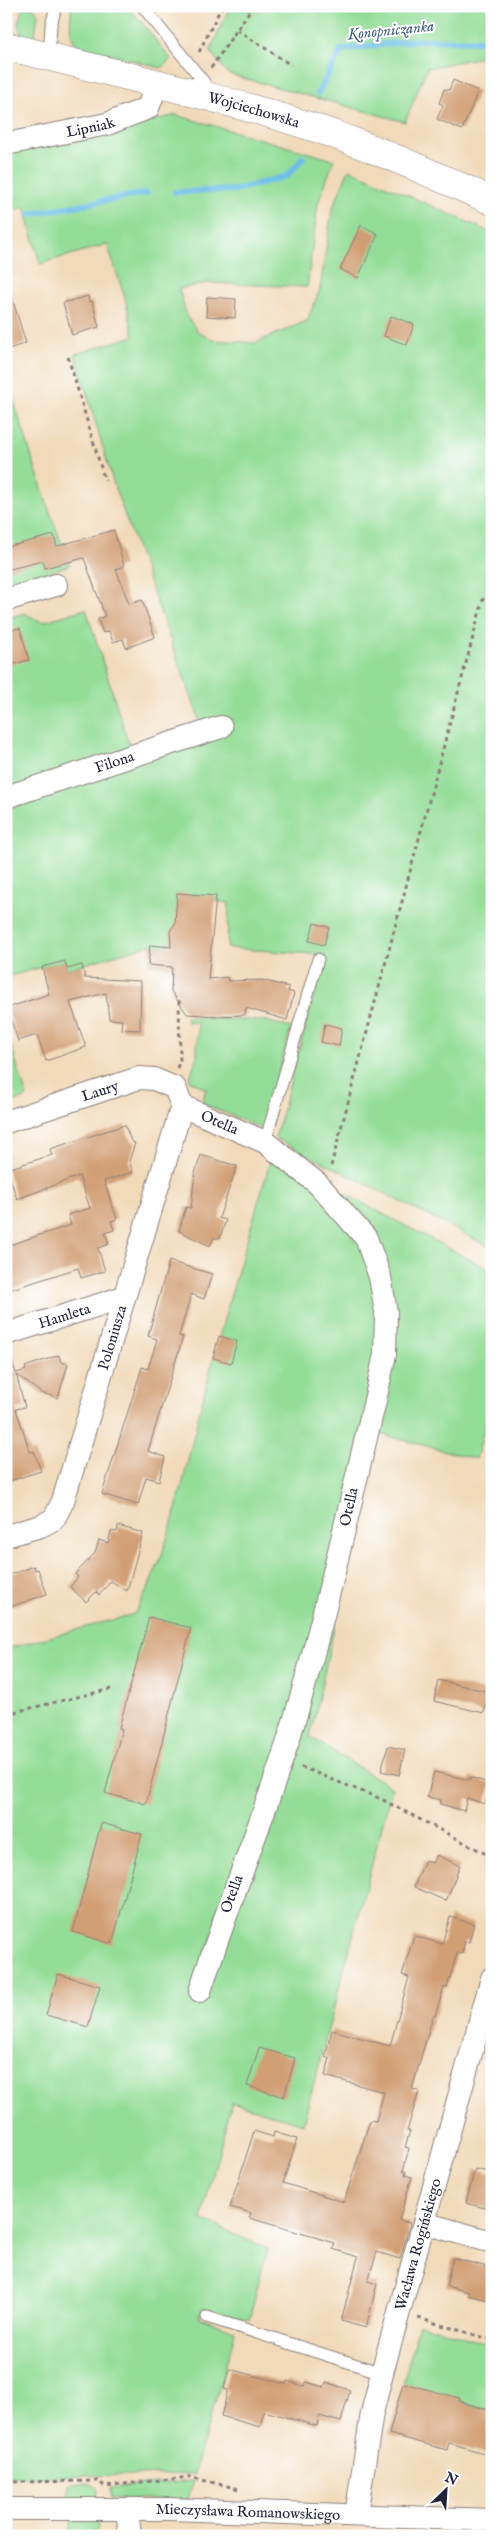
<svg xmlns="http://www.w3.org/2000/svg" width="498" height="2542" font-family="'IM FELL English',serif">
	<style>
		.green { fill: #94dd98; stroke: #5b806a }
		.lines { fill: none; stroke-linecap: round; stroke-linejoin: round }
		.stream { stroke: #6dbee8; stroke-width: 6 }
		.building { fill: #d19f75 }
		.service-casing { stroke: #8a7e7a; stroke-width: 13 }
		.minor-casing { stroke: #8a7e7a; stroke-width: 24 }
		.tertiary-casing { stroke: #8a7e7a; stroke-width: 29 }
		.path { stroke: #8a7e7a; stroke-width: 3; stroke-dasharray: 4 4; stroke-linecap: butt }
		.service { stroke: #fff; stroke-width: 11 }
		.minor { stroke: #fff; stroke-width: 22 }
		.tertiary { stroke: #fff; stroke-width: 28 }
		.labels { text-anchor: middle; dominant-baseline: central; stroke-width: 4; stroke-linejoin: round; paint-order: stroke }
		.street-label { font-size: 15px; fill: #22223b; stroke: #fff }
		.water-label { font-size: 16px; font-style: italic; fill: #406080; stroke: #fff }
	</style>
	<rect width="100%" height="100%" fill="#fff"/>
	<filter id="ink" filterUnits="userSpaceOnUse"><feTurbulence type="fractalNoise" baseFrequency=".02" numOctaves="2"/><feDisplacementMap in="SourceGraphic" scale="10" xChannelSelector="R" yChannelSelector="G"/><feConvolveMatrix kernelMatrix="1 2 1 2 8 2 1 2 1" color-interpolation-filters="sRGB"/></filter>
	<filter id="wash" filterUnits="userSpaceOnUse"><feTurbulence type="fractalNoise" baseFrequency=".0096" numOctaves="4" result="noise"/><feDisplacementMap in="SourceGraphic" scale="20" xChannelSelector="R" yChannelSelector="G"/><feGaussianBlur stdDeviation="1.12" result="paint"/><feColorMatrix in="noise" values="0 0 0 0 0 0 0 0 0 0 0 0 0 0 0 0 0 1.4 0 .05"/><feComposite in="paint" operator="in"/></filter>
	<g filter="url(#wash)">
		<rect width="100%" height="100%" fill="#f1daba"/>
		<g class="green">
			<path d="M24,6L34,8L38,14L34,42L21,36L18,23Z"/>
			<path d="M71,6H128L171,59L161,68L77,45C66,33 72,18 71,6Z"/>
			<path d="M230,6H492V55L427,68L405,122L228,74L210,51Z"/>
			<path d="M176,115L334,160L318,203L307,287L208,283L179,289L187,317L199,333L214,340L255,343L307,321L320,289L332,210L349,169L492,233V1248L275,1138L325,955L227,948L229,903L181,897L176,942H168V947L150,945L67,969L65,961L6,977V810L20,805L8,782H6V619L24,613L42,622L86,609L130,748L201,724L115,488L75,354L134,336L125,298L107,244L40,264L25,207L6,213V144L50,147Z"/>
			<path d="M6,377L49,510L70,565L6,586Z"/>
			<path d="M186,1017L267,1021L291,1028L263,1129L202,1103L206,1089L189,1080L197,1056L198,1023L187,1022Z"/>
			<path d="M6,1029L27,1097L6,1105Z"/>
			<path d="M271,1159L341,1192L492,1271V1400L476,1459L377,1433L310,1737L392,1788L303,2124L232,2102L201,2219L267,2249L249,2320L203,2307L199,2318L236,2330L194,2474L6,2477V1649L134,1614C173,1550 185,1466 204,1394C224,1315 248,1237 271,1159Z"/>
			<path d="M419,2324L492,2345V2411L403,2383Z"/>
			<path d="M193,2481L188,2500L110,2498V2488Z"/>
			<path d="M69,2484H92L98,2489L97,2499H69Z"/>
			<path d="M70,2517H98V2529L94,2533H70Z"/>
		</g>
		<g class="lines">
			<g class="stream">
				<path d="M318,93L341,50L417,40L492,41"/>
				<path d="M175,192L236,190L287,176L303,158"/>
				<path d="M30,214L147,193"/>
				<path d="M6,222L12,220"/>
			</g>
		</g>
		<g id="blocks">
			<g class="building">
				<path d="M453,80L478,91L462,130L437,119L443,105L439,103L444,89L449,90Z"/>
				<path d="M361,225L378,234L358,278L340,269Z"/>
				<path d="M9,288L26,343L6,350V289Z"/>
				<path d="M88,296L89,302L92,301L99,327L72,335L63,303Z"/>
				<path d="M207,297L236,299L235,318L206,316Z"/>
				<path d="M391,316L414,324L407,345L384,336Z"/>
				<path d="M114,530L124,566L116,569L129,604L142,600L155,637L126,648L123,639L113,642L109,631L103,633L98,619L105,616L84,558L45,568L43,561L6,570V547L54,535L57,546Z"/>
				<path d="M20,628L29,660L6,666V631Z"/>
				<path d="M177,893L216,896L208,979L227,977L228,981L262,980L289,987L288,991L294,993L287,1020L246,1008L245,1015L217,1016L187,1014L171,991L172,967L148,965L150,945L171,947L170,931L175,924Z"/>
				<path d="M314,923L329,927L324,945L309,941Z"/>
				<path d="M65,961L67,969L82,965L85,978L141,981L140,1030L121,1029L122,1020L109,1019L106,993L70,1002L86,1047L46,1061L37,1035L18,1041L7,1008L49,994L42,967Z"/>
				<path d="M325,1024L342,1028L339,1046L321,1042Z"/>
				<path d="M125,1125L131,1141L135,1143L129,1161L133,1172L104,1181L117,1219L111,1221L114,1230L105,1233L109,1244L98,1248L105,1271L81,1278L78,1268L6,1291V1246L71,1225L68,1215L90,1208L79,1176L17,1199L7,1169L52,1155L50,1149Z"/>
				<path d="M201,1155L237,1166L219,1218L226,1220L220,1238H214L210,1246L179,1231L186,1207L191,1208L195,1173Z"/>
				<path d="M169,1261L212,1274L204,1299L191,1294L179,1336L183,1337L148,1451L165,1457L159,1481L146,1477L138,1505L102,1494L142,1367L148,1369L157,1339L148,1336Z"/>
				<path d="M219,1336L237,1341L231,1363L213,1358Z"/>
				<path d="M59,1355L61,1362L68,1364L58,1398L41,1393L16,1374L25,1407L16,1409L30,1452L34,1451L41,1471L6,1482V1358L11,1357L16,1373L26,1370L25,1367Z"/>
				<path d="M118,1526L143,1533L127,1591L111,1581L99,1595L96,1592L86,1602L70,1587L78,1577L75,1574L95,1553L99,1540L108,1543L111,1531L117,1532Z"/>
				<path d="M34,1566L35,1570L38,1569L47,1594L10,1607L6,1596V1576Z"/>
				<path d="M149,1617L191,1628L146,1804L105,1793L122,1729L119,1728Z"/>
				<path d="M438,1680L489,1692L484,1713L434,1701Z"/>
				<path d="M388,1746L405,1750L399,1775L381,1771Z"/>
				<path d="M434,1772L470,1780V1777L491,1784L485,1804L467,1798L464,1811L440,1804L441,1800L427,1797Z"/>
				<path d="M101,1823L142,1834L112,1944L73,1932Z"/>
				<path d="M437,1855L460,1866L446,1901L414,1887L425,1860L432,1863Z"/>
				<path d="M450,1917L474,1924L469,1942L465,1941L462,1954L457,1953L447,1988L444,1987L435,2016H433L412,2089L419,2091L407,2131H410L405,2147L409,2148L403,2171H406L405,2175L412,2177L399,2220L410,2223L400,2259L377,2252L368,2281L377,2284L366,2328L341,2321L358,2257L333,2249L335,2243L249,2218L251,2213L230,2207L254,2131L273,2137L274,2132L297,2139L283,2183L344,2202L370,2120L376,2121L384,2092L325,2076L330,2058L325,2056L332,2030L390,2046L409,1977L402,1975L414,1936L442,1944Z"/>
				<path d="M58,1974L100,1986L88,2027L46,2015Z"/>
				<path d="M259,2048L295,2058L284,2097L247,2086Z"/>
				<path d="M475,2169L492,2173V2210L466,2203Z"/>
				<path d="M453,2258L492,2268V2301L468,2295L469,2292L446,2286Z"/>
				<path d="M229,2369L286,2384L287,2381L304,2386L306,2382L324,2387L326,2382L350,2390L341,2422L319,2416L317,2426L264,2411L260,2427L221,2416L228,2390L224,2389Z"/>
				<path d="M403,2383L460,2398L459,2401L492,2411V2437L487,2454L449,2443L447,2450L389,2434Z"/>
			</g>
		</g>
	</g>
	<g filter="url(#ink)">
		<use href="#blocks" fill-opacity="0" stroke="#8a7e7a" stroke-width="1"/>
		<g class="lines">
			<defs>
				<g id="service">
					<path d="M142,6L204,82L210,93"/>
					<path d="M49,57L51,26L56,6"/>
					<path d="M265,1142L318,959"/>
					<path d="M207,2317L382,2373"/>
				</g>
				<g id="minor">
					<path id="s1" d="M6,144L107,124L148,108L157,84"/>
					<path d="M6,600L56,585"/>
					<path id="s2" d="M6,797L221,727"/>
					<path id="s3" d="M182,1106L265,1142L318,1184L366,1238L380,1277L386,1312L385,1354L375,1401C347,1514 323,1629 288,1741C261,1825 227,1907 200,1991"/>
					<path id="s4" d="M6,1122L139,1078L154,1079L175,1088L182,1106"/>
					<path id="s5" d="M6,1334L124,1297"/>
					<path id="s6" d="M6,1536L41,1526L54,1519L63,1501L182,1106"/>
					<path d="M424,2223L492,2242"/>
					<path id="s7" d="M6,2509H170L492,2520"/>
					<path d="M127,2509L130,2536"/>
					<path id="s8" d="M356,2515L372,2413L382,2373L492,1978"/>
				</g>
				<g id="tertiary">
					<path id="s9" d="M6,46C112,73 220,96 324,131C382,151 437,176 492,201"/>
				</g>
			</defs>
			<use href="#service" class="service-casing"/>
			<use href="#minor" class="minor-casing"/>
			<use href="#tertiary" class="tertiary-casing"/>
			<g class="path">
				<path d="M237,30L291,65"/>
				<path d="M199,52L222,6"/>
				<path d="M211,68L253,6"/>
				<path d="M68,357L105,481"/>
				<path d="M177,1068L180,1060L179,999"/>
				<path d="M331,1166L484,596"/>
				<path d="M6,1714L115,1688"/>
				<path d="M301,1767L381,1799L492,1857"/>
				<path d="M418,2318L492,2340"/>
				<path d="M6,2482L99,2481L104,2486L190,2477L239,2489"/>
				<path d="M8,2536H105"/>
			</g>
			<use href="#service" class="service"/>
			<use href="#minor" class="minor"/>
			<use href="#tertiary" class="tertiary"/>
		</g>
	</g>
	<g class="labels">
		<g class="street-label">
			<text stroke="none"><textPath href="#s9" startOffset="256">Wojciechowska</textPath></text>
			<text stroke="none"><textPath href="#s1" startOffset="86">Lipniak</textPath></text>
			<text stroke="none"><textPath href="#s2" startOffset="114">Filona</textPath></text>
			<text stroke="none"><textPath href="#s4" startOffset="99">Laury</textPath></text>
			<text stroke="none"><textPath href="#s3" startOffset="41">Otella</textPath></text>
			<text stroke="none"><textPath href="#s5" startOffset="61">Hamleta</textPath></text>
			<text stroke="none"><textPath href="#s6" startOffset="242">Poloniusza</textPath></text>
			<text transform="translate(349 1507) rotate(-77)">Otella</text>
			<text transform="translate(232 1894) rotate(-70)">Otella</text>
			<text stroke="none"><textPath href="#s8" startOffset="278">Wacława Rogińskiego</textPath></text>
			<text stroke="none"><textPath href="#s7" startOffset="242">Mieczysława Romanowskiego</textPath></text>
		</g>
		<g class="water-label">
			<text transform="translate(391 31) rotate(-6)">Konopniczanka</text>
		</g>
	</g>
	<rect width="498" height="2542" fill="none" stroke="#fff" stroke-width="25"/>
	<g transform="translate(446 2490) rotate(25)" stroke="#ffffff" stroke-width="4" paint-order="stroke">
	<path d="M0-4L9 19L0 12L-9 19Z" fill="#22223b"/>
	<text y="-8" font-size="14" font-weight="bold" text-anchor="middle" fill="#22223b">N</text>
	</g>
</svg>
